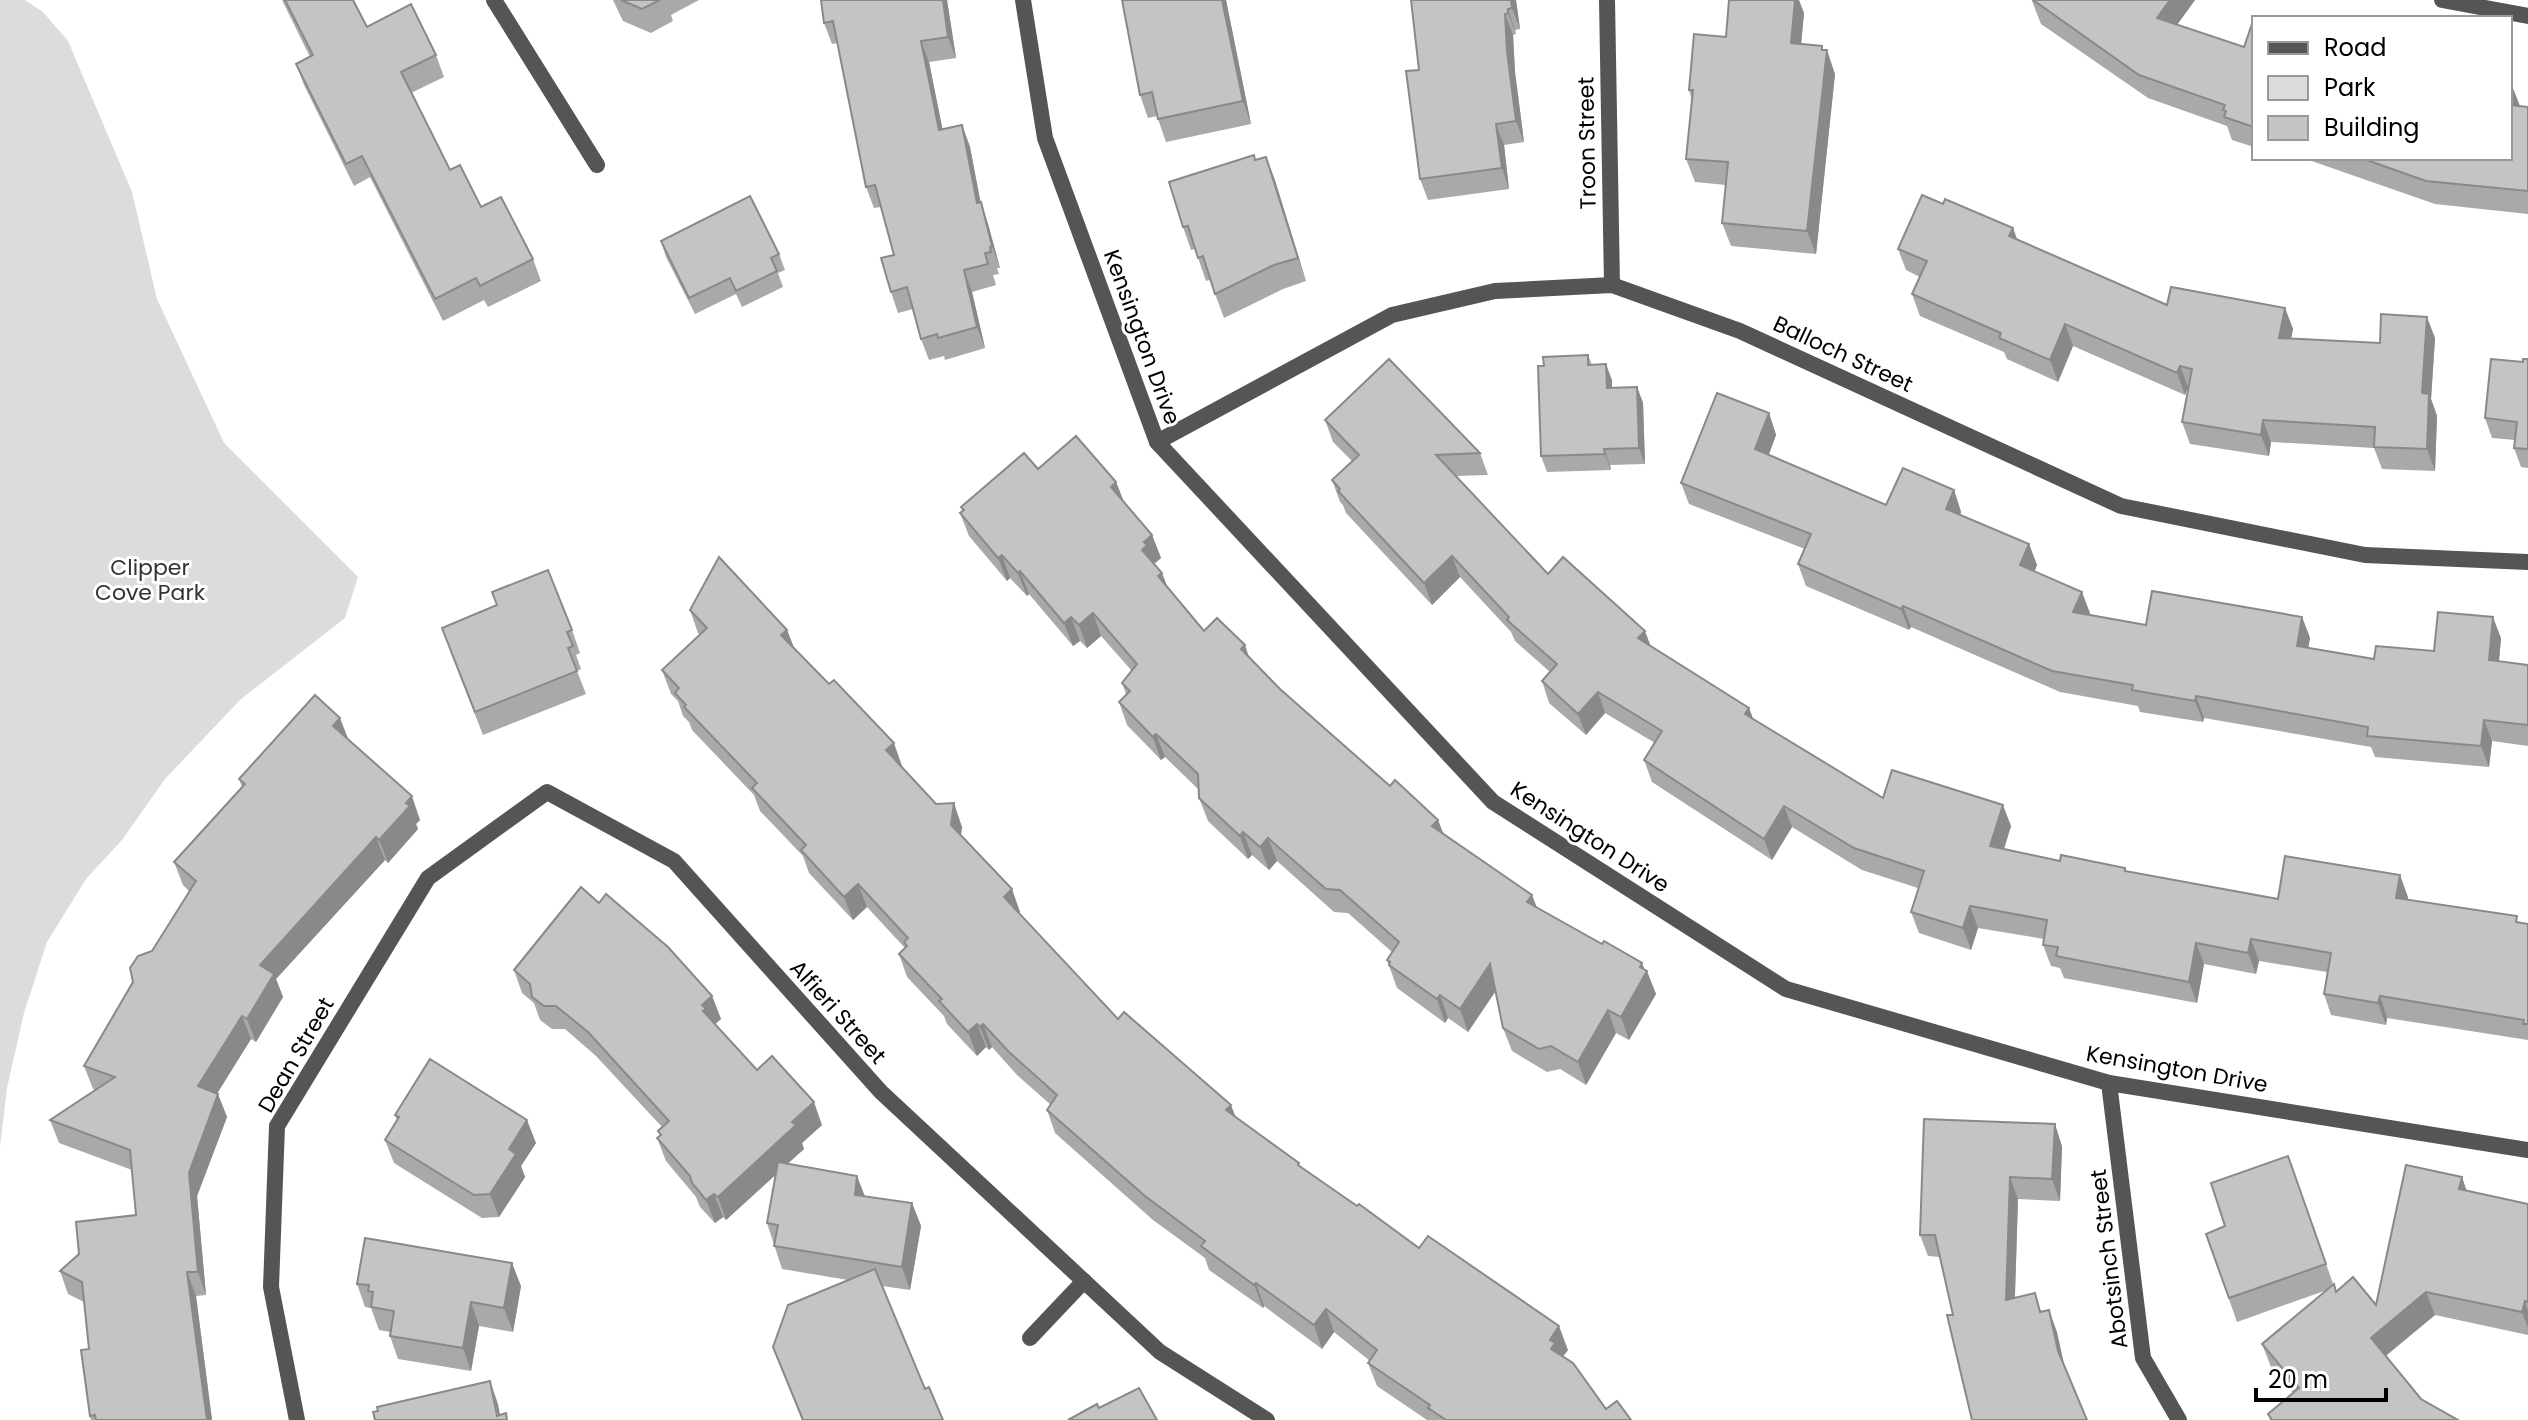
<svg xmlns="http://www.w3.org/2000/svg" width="2528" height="1420" font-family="Poppins,sans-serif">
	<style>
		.green { fill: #dcdcdc }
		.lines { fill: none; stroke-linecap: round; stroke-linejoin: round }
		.street { stroke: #555; stroke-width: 16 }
		.wall { fill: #a9a9a9 }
		.shaded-wall { fill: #898989 }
		.building { fill: #c4c4c4; stroke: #898989; stroke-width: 2 }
		.labels { text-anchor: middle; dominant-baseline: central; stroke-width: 6; stroke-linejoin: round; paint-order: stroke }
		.street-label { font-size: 22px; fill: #000; stroke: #fff }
		.park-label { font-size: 22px; fill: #333; stroke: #fff }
	</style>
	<rect width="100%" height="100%" fill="#fff"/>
	<path class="green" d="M0,0H25L43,12L68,41L132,192L157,299L224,443L358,577L345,618L241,699L165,779L122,840L86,879L47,942L24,1013L7,1088L0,1147Z"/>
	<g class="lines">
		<g class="street">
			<path d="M494,0L597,165"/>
			<path d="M1023,0L1045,138L1157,442L1493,802L1786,989L2109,1083L2528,1150"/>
			<path d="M1607,0L1612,285"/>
			<path d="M2442,0L2528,16"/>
			<path d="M1157,442L1392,315L1495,291L1612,285L1740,331L2121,506L2365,555L2528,562"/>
			<path d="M2109,1083L2143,1358L2179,1420"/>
			<path d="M1030,1338L1084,1281"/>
			<path d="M297,1420L271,1287L277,1126L428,878L547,792L674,861L881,1092L1160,1352L1267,1420"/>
		</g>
	</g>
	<g class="wall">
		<path d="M282,0H353L367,27L436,55L444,77L411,93L450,170L481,207L533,259L541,281L488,307L484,300L443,321L370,177L354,186L304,85L296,64L310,57Z"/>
		<path d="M613,0H699L671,15L673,21L651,33L623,21Z"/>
		<path d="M947,0L956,58L929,62L942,129L962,125L970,147L980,202L988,224L1000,268H997L999,274L993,275L996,285L972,292L985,348L945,360L944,356L929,360L921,339L913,309L898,313L891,292L894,255L881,207L874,208L866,187L837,43L832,44L824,23Z"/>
		<path d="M1122,0H1226L1251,124L1166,142L1157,116L1148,118L1140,95Z"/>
		<path d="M1516,0L1520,29L1515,30L1516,34L1513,35L1515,72L1524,142L1504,145L1509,189L1428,200L1420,179L1419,70Z"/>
		<path d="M2195,0L2177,25L2244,47L2254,25V147L2232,140L2227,126L2148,98L2041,24L2032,1Z"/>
		<path d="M1804,13L1801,44L1824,50L1835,74L1816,254L1731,246L1722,223L1726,185L1695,182L1686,159L1692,100L1689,90L1726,37Z"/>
		<path d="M2520,106L2528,107V214L2435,204L2303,158H2510Z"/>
		<path d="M1266,157L1306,281L1283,289L1224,318L1210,280L1206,281L1195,249L1191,250L1183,227L1256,160Z"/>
		<path d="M1943,204L2013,228L2017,240L2167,305L2285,308L2293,329L2291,338L2380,343L2435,338L2431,399L2437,416L2435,471L2382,469L2374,448L2271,442L2269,456L2190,444L2182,422L2188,387L2185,395L2073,346L2058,382L2007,359L2004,352L1920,316L1912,294L1920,277L1906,270L1898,249Z"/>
		<path d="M661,241L779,254L785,270L778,273L783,287L742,307L736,294L695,314L666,257Z"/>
		<path d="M1588,355L1592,365L1612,380V388L1637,387L1643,403L1645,464L1610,465L1611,470L1547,472L1541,456Z"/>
		<path d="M2528,359V468L2521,467L2514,448L2515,440L2492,438L2485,418L2523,362Z"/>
		<path d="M1769,413L1776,435L1768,455L1886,505L1954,490L1961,512L1960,515L2029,544L2037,565L2035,571L2090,613L2089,614L2146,625L2302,617L2310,638L2308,648L2374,659L2434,651L2501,638L2499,661L2528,665V746L2492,741L2489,767L2375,757L2371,747L2204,718L2203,722L2140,712L2138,706L2060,692L1911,627L1909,630L1806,586L1798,564L1805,549L1689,504L1681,483Z"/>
		<path d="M1325,420L1480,453L1488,475L1456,476L1548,574L1650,646L1749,708L1753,719L1883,798L2011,826L2004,849L2060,861L2125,868L2126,871L2278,899L2408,897V899L2528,924V1040L2387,1018L2386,1025L2331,1015L2324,994L2327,972L2259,961L2256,974L2204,964L2197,1003L2064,978L2060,968L2051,966L2043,945L2044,939L1978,928L1971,950L1919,933L1911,912L1918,888L1862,870L1792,827L1772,860L1652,782L1644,760L1655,743L1605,713L1586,735L1549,703L1542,681L1550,672L1515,641L1511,632L1460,577L1432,605L1346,513L1343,505L1340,502L1332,480L1352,461L1333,442Z"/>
		<path d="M1116,482L1124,502L1152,535L1161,558L1154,564L1167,586L1204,631L1250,658L1280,689L1390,786L1438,820L1443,834L1537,908L1644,969L1656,994L1629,1040L1616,1033L1586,1085L1560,1069L1547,1072L1512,1051L1503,1028L1496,991L1468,1032L1448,1018L1445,1023L1397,988L1387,960L1392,952L1348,913L1334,912L1277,861L1269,870L1252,855L1248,859L1208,821L1199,798V790L1165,757L1161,760L1127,725L1119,702L1126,694L1122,683L1132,671L1101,636L1087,648L1080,641L1073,646L1029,594L1027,596L1010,578L1007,581L969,536L960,513L962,511L961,507Z"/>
		<path d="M690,610L787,630L794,648L936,804L962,827L961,835L1020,912L1019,913L1118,1019L1236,1117L1301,1167L1568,1350L1563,1356L1606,1409L1631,1420H1427L1377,1386L1368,1363L1370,1361L1334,1332L1322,1349L1264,1306L1263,1308L1209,1270L1205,1258L1153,1220L1055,1133L1047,1110L1051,1105L1017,1075L992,1047L989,1050L986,1047L977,1056L947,1024L944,1016L907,977L899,954L905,948L867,907L853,920L809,873L803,856L760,811L754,795L692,730L689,722L683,716L678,701L671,694L662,670L700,635L698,633Z"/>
		<path d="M572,630L580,653L576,655L581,669L577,671L586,694L483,735L450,651Z"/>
		<path d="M348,740L420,820L416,824L418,829L388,863L385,860L276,979L283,997L256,1042L251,1039L217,1093L227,1117L197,1196L206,1295L196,1296L212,1420H91L90,1416L89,1349L84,1302L68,1294L60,1271L136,1215L132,1170L59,1143L50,1120L96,1090L93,1089L84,1066L152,951L189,891L183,885L174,862L242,787L239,779Z"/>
		<path d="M599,903L712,996L721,1019L715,1024L757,1070L822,1125L802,1143L804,1149L787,1164L865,1196L912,1203L921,1226L910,1290L882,1286L925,1389L943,1420H802L773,1347L848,1280L782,1269L767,1223L775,1175L726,1220L723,1217L715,1223L700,1207L696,1197L666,1161L657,1138L660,1136L658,1131L662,1127L596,1056L565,1029H552L540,1020L534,1003L522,993L514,970Z"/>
		<path d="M395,1115L536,1143L521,1166L525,1177L499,1217L482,1218L394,1163L385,1140L397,1120Z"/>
		<path d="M2062,1146L2060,1201L2018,1199L2015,1298L2042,1311L2057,1332L1940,1257L1928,1256L1920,1235Z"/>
		<path d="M2288,1156L2336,1292L2376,1305L2467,1191L2528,1204V1335L2435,1315L2386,1356L2421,1399L2458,1420H2270L2268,1414L2293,1393L2271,1367L2262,1344L2327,1290L2237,1322L2206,1234L2225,1226Z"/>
		<path d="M357,1284L521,1286L513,1332L479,1326L471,1371L398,1359L390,1336V1332L379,1330L371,1308L365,1307Z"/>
	</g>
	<g class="shaded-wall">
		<path d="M943,0H947L956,58L948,37Z"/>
		<path d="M1222,0H1226L1251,124L1243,101Z"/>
		<path d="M1511,0H1516L1520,29L1512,8Z"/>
		<path d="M1795,0H1799L1804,13L1799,66L1791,43Z"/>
		<path d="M2170,0H2195L2165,41L2157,18Z"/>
		<path d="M1508,9L1515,30L1516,34L1508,13Z"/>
		<path d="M1505,14L1513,35L1515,72L1524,142L1516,121L1507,51Z"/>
		<path d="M921,41L929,62L947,151L939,130Z"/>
		<path d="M1822,46L1826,57L1827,50L1835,74L1816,254L1807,231Z"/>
		<path d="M2511,83L2520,106L2510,107Z"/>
		<path d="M1496,124L1504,145L1509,189L1502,168Z"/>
		<path d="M962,125L970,147L985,225L977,203Z"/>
		<path d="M1266,157L1275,180L1306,281L1298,258Z"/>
		<path d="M981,202L988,224L1000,268L992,246Z"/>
		<path d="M2013,228L2021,250L2009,236Z"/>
		<path d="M964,270L972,292L985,348L977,327Z"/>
		<path d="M2285,308L2293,329L2287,359L2279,338Z"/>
		<path d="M2427,317L2435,338L2431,399L2437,416L2435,471L2427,449L2422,393Z"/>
		<path d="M2065,324L2073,346L2058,382L2050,360Z"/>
		<path d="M1606,364L1612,380V404L1607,388Z"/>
		<path d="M2180,366L2188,387L2185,395L2177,373Z"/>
		<path d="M1637,387L1643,403L1645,464L1639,448Z"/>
		<path d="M1769,413L1776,435L1763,471L1755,449Z"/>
		<path d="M2263,420L2271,442L2269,456L2261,435Z"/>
		<path d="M1604,449L1610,465L1611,470L1605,454Z"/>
		<path d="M1116,482L1125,505L1111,487Z"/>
		<path d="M1954,490L1961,512L1953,530L1946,509Z"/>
		<path d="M1152,535L1161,558L1154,564L1142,550L1144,542Z"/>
		<path d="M2029,544L2037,565L2028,586L2020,565Z"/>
		<path d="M1002,555L1010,578L1007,581L998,558Z"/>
		<path d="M1452,556L1460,577L1432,605L1424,583Z"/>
		<path d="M1020,571L1029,594L1027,596L1018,573Z"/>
		<path d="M1162,573L1171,596L1158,576Z"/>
		<path d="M2082,592L2090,613L2081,633L2073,612Z"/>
		<path d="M1903,606L1911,627L1909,630L1901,609Z"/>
		<path d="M1093,613L1101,636L1087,648L1079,625Z"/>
		<path d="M1071,617L1080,641L1073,646L1064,623Z"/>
		<path d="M2302,617L2310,638L2305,667L2297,646Z"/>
		<path d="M2493,617L2501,638L2497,682L2489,660Z"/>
		<path d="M787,630L796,653L781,635Z"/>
		<path d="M1645,631L1653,652L1638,638Z"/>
		<path d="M1245,645L1253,669L1241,649Z"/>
		<path d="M1598,692L1605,713L1586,735L1578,714Z"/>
		<path d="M2196,696L2204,718L2203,722L2195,701Z"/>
		<path d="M1749,708L1757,729L1745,714Z"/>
		<path d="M340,718L349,741L333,726Z"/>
		<path d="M2484,720L2492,741L2489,767L2481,746Z"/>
		<path d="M1156,734L1165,757L1161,760L1153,737Z"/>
		<path d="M894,743L902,766L894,774L886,750Z"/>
		<path d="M412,796L420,820L416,824L418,829L388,863L379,840Z"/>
		<path d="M954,803L962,827L959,848L951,825Z"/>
		<path d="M2003,805L2011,826L1998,868L1990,846Z"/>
		<path d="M1784,806L1792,827L1772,860L1764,839Z"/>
		<path d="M1438,820L1447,843L1432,826Z"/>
		<path d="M1243,832L1252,855L1248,859L1240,836Z"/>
		<path d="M376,837L385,860L276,979L283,997L256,1042L247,1019L260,965Z"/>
		<path d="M1268,838L1277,861L1269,870L1260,847Z"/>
		<path d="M2400,875L2408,897L2404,919L2396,898Z"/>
		<path d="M858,884L867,907L853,920L844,897Z"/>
		<path d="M1012,889L1020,912L1012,920L1004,897Z"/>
		<path d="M1532,895L1541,918L1527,902Z"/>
		<path d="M1970,906L1978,928L1971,950L1963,928Z"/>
		<path d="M2251,939L2259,961L2256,974L2248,953Z"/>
		<path d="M2196,943L2204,964L2197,1003L2189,982Z"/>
		<path d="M1642,963L1646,973L1647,971L1656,994L1629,1040L1621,1017Z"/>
		<path d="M1490,964L1498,987L1468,1032L1460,1009Z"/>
		<path d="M1440,995L1448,1018L1445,1023L1437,999Z"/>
		<path d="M712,996L721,1019L712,1027V1034L702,1005Z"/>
		<path d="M2380,996L2387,1018L2386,1025L2378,1003Z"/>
		<path d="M1608,1010L1616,1033L1586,1085L1578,1062Z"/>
		<path d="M242,1016L251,1039L207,1110L198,1086Z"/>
		<path d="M977,1024L986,1047L977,1056L968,1032Z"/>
		<path d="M983,1024L992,1047L989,1050L980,1027Z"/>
		<path d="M218,1094L227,1117L197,1196L206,1295L198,1272L189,1173Z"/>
		<path d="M814,1102L822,1125L802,1143L804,1149L726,1220L718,1197Z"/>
		<path d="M1231,1105L1240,1128L1226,1110Z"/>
		<path d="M527,1120L536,1143L521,1166L525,1177L499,1217L490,1194L509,1149Z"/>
		<path d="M2055,1124L2062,1146L2060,1201L2052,1179Z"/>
		<path d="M857,1176L866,1199L855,1195Z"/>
		<path d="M2010,1177L2018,1199L2014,1321L2006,1300Z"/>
		<path d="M2462,1177L2470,1200L2459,1189Z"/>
		<path d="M714,1194L723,1217L715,1223L706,1200Z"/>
		<path d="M912,1203L921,1226L910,1290L902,1267Z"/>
		<path d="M512,1263L521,1286L513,1332L504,1308Z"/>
		<path d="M187,1272L196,1296L212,1420H207Z"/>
		<path d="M1256,1283L1264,1306L1263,1308L1254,1285Z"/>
		<path d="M2426,1292L2435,1315L2379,1361L2371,1338Z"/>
		<path d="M2525,1301L2528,1311V1328L2522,1312Z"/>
		<path d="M471,1302L479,1326L471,1371L463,1348Z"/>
		<path d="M1326,1309L1334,1332L1322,1349L1314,1325Z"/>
		<path d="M2049,1310L2057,1332L2066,1373L2058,1351Z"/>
		<path d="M1559,1326L1568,1350L1561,1359L1551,1349L1550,1340Z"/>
		<path d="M490,1381L498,1404L501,1420H499Z"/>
	</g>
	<g class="building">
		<path d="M285,0H353L367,27L411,4L436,55L401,72L450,170L460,165L481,207L501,197L533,259L480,286L476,278L435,299L362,156L346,164L296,64L313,55Z"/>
		<path d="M621,0H660L642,9Z"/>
		<path d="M821,0H943L948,37L921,41L939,130L962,125L977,203L981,202L992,246L990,247L991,252L985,253L988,264L964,270L977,327L938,338L937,334L921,339L907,287L891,292L881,258L894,255L875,185L866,187L833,21L824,23Z"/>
		<path d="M1122,0H1222L1243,101L1158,119L1152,92L1140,95Z"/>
		<path d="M1411,0H1511L1512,8L1508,9V13L1505,14L1507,51L1516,121L1496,124L1502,168L1420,179L1406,71L1419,70Z"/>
		<path d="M1729,0H1795L1791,43L1822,46V50H1827L1807,231L1722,223L1728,162L1686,159L1693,90H1689L1694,34L1726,37Z"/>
		<path d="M2033,0H2170L2157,18L2244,47L2252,24L2254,25V127L2224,117L2226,111L2223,110L2225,105L2139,75Z"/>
		<path d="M2510,105L2528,107V191L2426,181L2361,158H2510Z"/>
		<path d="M1254,155L1255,160L1266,157L1298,258L1274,265L1215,294L1203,256L1198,258L1188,226L1183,227L1169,182Z"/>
		<path d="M1922,195L1943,204L1945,199L2013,228L2009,236L2167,305L2171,287L2285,308L2279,338L2380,343L2381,314L2427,317L2422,393L2429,394L2427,449L2374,447L2375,427L2263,420L2261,435L2182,422L2192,369L2180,366L2177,373L2065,324L2050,360L1999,338L2001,333L1912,294L1927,261L1898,249Z"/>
		<path d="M750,196L779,254L771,258L777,271L736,291L730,278L689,298L661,241Z"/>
		<path d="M1588,355V365L1606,364L1607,388L1637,387L1639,448L1604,449L1605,454L1541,456L1538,366H1544L1543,357Z"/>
		<path d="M1389,359L1480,453L1436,455L1548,574L1563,557L1645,631L1638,638L1749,708L1745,714L1883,798L1892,770L2003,805L1990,846L2060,861L2061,855L2125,868V871L2278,899L2285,856L2400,875L2396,898L2517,916L2516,922L2528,924V1024H2523L2524,1020L2380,996L2378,1003L2324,994L2331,953L2251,939L2248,953L2196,943L2189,982L2056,956L2058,947L2043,945L2047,920L1970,906L1963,928L1911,912L1924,871L1854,848L1784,806L1764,839L1644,760L1662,731L1598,692L1578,714L1542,681L1557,664L1507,620L1509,617L1452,556L1424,583L1338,491L1340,489L1332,480L1359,455L1325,420Z"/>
		<path d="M2491,359L2523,362V359H2528V449L2514,448L2517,422L2485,418Z"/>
		<path d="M1717,393L1769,413L1755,449L1886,505L1903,468L1954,490L1946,509L2029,544L2020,565L2082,592L2073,612L2146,625L2152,591L2302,617L2297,646L2374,659L2376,646L2434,651L2438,612L2493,617L2489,660L2528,665V725L2484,720L2481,746L2367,736L2368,727L2196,696L2195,701L2132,690L2133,685L2052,671L1903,606L1901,609L1798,564L1811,534L1681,483Z"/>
		<path d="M1076,436L1116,482L1111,487L1152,535L1144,542L1147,545L1142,550L1162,573L1158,576L1204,631L1217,618L1245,645L1241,649L1280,689L1390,786L1395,780L1438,820L1432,826L1532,895L1527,902L1602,944L1604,941L1642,963L1640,967L1647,971L1621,1017L1608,1010L1578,1062L1551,1046L1539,1049L1503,1028L1490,964L1460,1009L1440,995L1437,999L1389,965L1390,962L1387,960L1399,942L1340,890L1326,889L1268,838L1260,847L1243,832L1240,836L1199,798L1198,774L1156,734L1153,737L1119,702L1130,691L1122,683L1137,664L1093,613L1079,625L1071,617L1064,623L1020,571L1018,573L1002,555L998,558L960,513L964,510L961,507L1024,453L1038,469Z"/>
		<path d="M719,557L787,630L781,635L829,684L834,680L894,743L886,750L936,804L954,803L951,825L1012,889L1004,897L1118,1019L1124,1012L1231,1105L1226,1110L1299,1163L1298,1165L1357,1206L1359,1204L1419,1248L1428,1236L1559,1326L1550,1340L1555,1343L1551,1349L1573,1363L1606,1409L1617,1401L1631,1420H1446L1428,1408L1430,1405L1368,1363L1377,1350L1326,1309L1314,1325L1256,1283L1254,1285L1201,1246L1205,1241L1145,1196L1047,1110L1057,1095L1009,1052L983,1024L980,1027L977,1024L968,1032L939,1001L942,999L899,954L907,946L904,942L908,938L858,884L844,897L801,850L806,845L752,788L757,783L684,707L686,705L675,693L679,688L662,670L707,628L690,610Z"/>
		<path d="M548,570L572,630L567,632L573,646L568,648L577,671L475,712L442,628L497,605L492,592Z"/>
		<path d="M315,695L340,718L333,726L412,796L406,803L410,806L379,840L376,837L260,965L274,974L247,1019L242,1016L198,1086L218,1094L189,1173L198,1272H187L207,1420H96L95,1415L90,1416L81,1350L89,1349L82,1282L60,1271L79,1254L76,1222L136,1215L130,1150L50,1120L115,1077L84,1066L133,982L130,968L138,956L152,951L196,881L174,862L245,784L239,779Z"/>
		<path d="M581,887L599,903L606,894L668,947L712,996L702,1005L706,1009L703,1011L757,1070L772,1056L814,1102L792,1122L796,1125L718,1197L714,1194L706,1200L692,1183L690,1176L657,1138L661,1135L658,1131L669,1121L588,1032L556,1006H544L532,997L530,984L514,970Z"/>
		<path d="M430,1059L527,1120L509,1149L516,1154L490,1194L474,1195L385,1140L399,1117L395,1115Z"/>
		<path d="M1924,1119L2055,1124L2052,1179L2010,1177L2006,1300L2035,1293L2040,1312L2049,1310L2058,1351L2087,1420H1972L1947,1315H1953L1935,1235H1920Z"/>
		<path d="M2288,1156L2326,1264L2229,1298L2206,1234L2225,1226L2211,1183Z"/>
		<path d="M778,1162L857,1176L855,1195L912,1203L902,1267L774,1246L778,1225L767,1223Z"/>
		<path d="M2406,1165L2462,1177L2459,1189L2528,1204V1302L2525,1301L2522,1312L2426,1292L2371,1338L2421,1399L2458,1420H2272L2268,1414L2299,1388L2262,1344L2334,1284L2336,1292L2353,1277L2376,1305Z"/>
		<path d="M365,1238L512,1263L504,1308L471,1302L463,1348L390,1336L394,1311L371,1307L373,1292L368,1291L369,1285L357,1284Z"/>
		<path d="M875,1269L925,1389L929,1387L943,1420H803L773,1347L788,1305Z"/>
		<path d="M490,1381L497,1416L506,1413L507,1420H375L373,1412L378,1411L377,1407Z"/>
		<path d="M1139,1388L1157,1420H1068L1097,1404L1099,1408Z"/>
	</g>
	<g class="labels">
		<g class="street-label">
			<text transform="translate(1587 143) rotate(-91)">Troon Street</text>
			<text transform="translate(1142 337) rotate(70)">Kensington Drive</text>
			<text transform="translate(1843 354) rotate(25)">Balloch Street</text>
			<text transform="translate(1590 837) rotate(33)">Kensington Drive</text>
			<text transform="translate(838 1012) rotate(48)">Alfieri Street</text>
			<text transform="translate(296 1055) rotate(-60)">Dean Street</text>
			<text transform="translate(2177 1069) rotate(10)">Kensington Drive</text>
			<text transform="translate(2109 1259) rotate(-97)">Abotsinch Street</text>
		</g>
		<g class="park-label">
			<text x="150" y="567">Clipper<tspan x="150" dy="25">Cove Park</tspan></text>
		</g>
	</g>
	<rect x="2252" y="16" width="260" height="144" fill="#ffffff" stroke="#999999" stroke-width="2"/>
	<rect x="2268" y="42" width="40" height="12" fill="#555555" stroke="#999999" stroke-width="2"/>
	<text x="2324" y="56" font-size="24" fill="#000000">Road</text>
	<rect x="2268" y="76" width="40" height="24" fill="#dcdcdc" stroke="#999999" stroke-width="2"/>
	<text x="2324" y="96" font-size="24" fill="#000000">Park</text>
	<rect x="2268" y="116" width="40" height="24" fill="#c4c4c4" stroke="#999999" stroke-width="2"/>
	<text x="2324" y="136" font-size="24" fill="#000000">Building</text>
	<path d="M2256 1388v12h130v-12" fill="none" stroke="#000000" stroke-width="4"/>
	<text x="2268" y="1388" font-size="24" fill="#000000" stroke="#ffffff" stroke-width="6" paint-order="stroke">20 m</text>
</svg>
